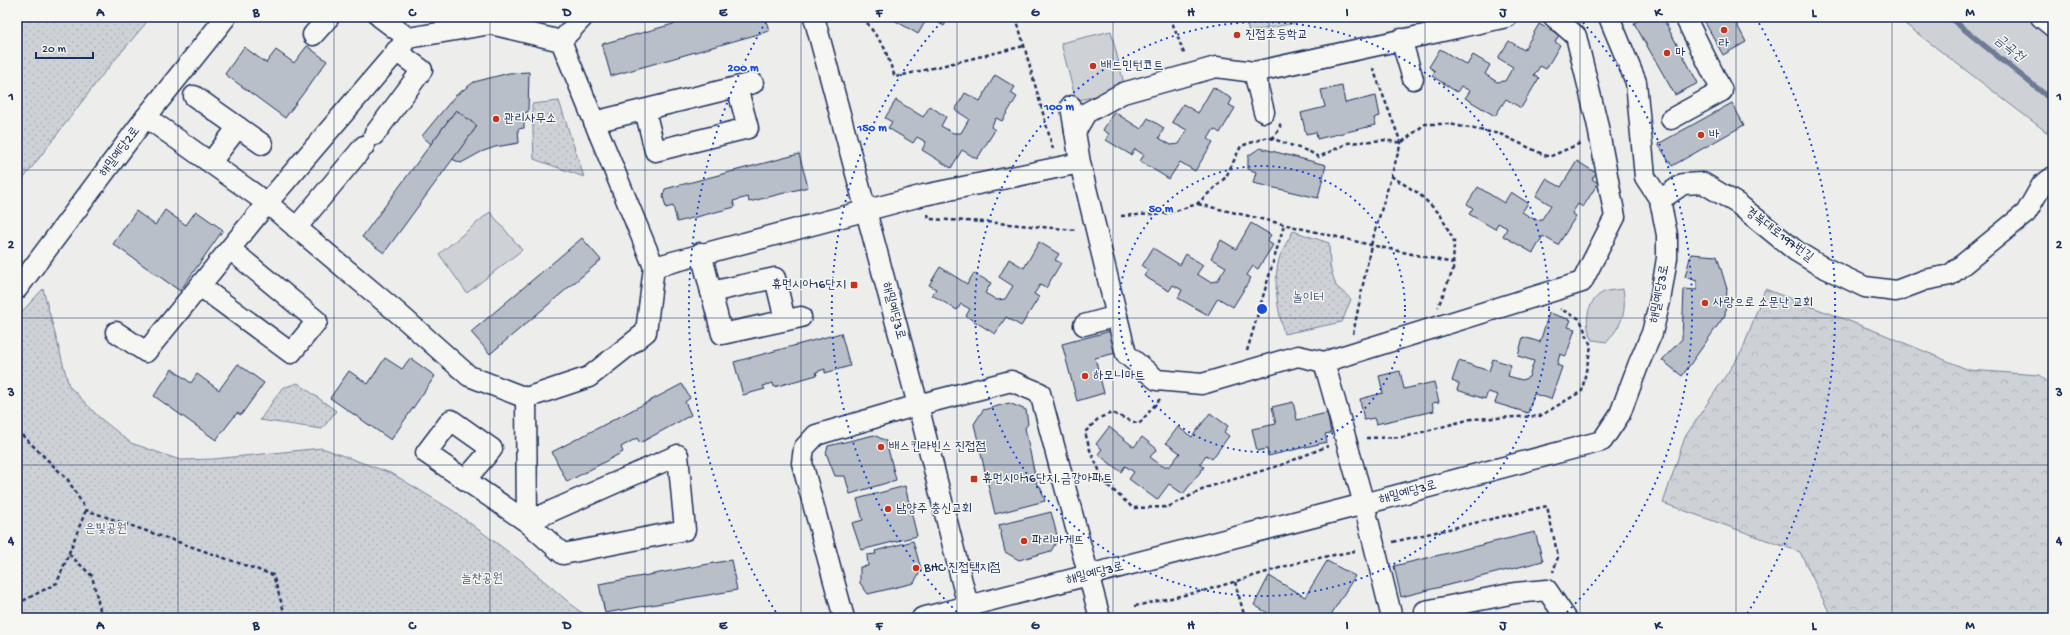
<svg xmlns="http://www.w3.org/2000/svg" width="2070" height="635" font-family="'Gochi Hand','Poor Story',sans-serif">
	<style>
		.green { fill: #ced2d7; stroke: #74809a }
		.forest { fill: url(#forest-crowns); stroke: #74809a }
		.park { fill: url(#park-dots); stroke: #74809a }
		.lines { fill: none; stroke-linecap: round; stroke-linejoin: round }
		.stream { stroke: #6e7a96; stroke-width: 5.5 }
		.building { fill: #b9bfc8; stroke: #1b2f5e }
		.minor-casing { stroke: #1b2f5e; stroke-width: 23 }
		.path { stroke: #1b2f5e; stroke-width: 2.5; stroke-dasharray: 4 3; stroke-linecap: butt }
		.minor { stroke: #f6f6f2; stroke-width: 20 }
		.grid { fill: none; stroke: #1b2f5e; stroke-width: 1; stroke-opacity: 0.55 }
		.ring { fill: none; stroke: #1d4ed8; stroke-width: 2; stroke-dasharray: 2 4 }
		.poi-dot { fill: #c8321e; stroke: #f6f6f2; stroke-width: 1.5 }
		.labels { text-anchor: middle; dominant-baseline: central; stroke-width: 3; stroke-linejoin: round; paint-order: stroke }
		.poi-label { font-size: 13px; fill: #1b2f5e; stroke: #f6f6f2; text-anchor: start }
		.street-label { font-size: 13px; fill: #1b2f5e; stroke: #f6f6f2 }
		.park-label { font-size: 13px; fill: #48587c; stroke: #f6f6f2 }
		.water-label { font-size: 14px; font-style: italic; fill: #44547a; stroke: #f6f6f2 }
		.centre { fill: #1d4ed8; stroke: #f6f6f2; stroke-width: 2 }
		.ring-label { font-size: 12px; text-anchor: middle; font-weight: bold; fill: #1d4ed8; stroke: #f6f6f2; stroke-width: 3; stroke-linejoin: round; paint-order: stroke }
		.neatline { fill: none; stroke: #1b2f5e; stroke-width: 1.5 }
		.grid-label { font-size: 13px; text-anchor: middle; font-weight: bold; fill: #1b2f5e }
	</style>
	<defs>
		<pattern id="forest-crowns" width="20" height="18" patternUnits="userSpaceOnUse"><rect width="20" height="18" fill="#ced2d7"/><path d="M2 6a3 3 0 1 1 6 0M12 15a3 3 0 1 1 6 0" fill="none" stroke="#b0b5bb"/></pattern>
		<pattern id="park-dots" width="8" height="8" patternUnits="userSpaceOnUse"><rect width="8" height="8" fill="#ced2d7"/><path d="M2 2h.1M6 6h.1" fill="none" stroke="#b0b5bb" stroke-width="1.8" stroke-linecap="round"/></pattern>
	</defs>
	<rect width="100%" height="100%" fill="#edeeec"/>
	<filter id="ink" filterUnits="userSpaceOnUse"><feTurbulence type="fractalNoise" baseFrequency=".025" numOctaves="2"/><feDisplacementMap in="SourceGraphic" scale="8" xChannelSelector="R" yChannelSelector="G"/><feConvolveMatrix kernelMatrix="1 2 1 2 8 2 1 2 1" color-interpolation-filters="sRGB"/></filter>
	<g filter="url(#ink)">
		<g class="green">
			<path d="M1245,17H1325L1249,32Z"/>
			<path d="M1896,17H2029L2053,39V137Z"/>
			<path d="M1111,31L1125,88L1076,101L1061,43Z"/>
			<path d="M490,212L522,250L467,293L439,254Z"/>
			<path d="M1623,289C1627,313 1622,324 1607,342L1593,340C1582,324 1587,297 1607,291C1612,290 1618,290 1623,289Z"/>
		</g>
		<path class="forest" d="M1765,289L1883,334L1969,370L2039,375L2053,386V618H1832L1800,552L1663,503L1685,437L1742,351Z"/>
		<g class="park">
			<path d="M17,17H151L103,74L17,187Z"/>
			<path d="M559,101L584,177L534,159L532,104Z"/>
			<path d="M1293,231L1329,243L1330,266L1336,286L1351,299L1342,322L1284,334C1278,310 1272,281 1280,256C1283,248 1289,239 1293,231Z"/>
			<path d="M43,289L69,386L100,418L131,443L180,460L214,459L322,448L393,474L452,510L522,562L579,611L593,618H17V317Z"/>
			<path d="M298,383L336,411L322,429L260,420L282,388Z"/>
		</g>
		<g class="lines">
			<path class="stream" d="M1949,17L2053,101"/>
		</g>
		<g class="building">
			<path d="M698,17H765L769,31L611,76L602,44Z"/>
			<path d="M889,17H928L918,34Z"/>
			<path d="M929,17H949L944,26Z"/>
			<path d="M1644,17H1662L1698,83L1675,95L1634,23Z"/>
			<path d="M1702,17H1733L1746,42L1723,55Z"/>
			<path d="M1539,24L1559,35L1555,42L1560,45L1546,69L1540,66L1534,76L1539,78L1521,108L1506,99L1495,116L1465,98L1470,91L1461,86L1457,92L1432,76L1435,71L1429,67L1440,49L1467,65L1473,55L1490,65L1485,74L1497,82L1505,81L1513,67L1498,58L1509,41L1524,50Z"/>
			<path d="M307,46L327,61L285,118L225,74L244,47L266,63L276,50L294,63Z"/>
			<path d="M529,72L528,112L524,113V128L518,129L519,143L495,147L481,152L461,163L452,159L477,126L456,110L431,144L422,136L455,96L474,82L509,73Z"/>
			<path d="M995,75L1015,87L1011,93L1017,97L1002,121L996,118L991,127L995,130L977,159L962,150L951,168L922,150L926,142L917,137L913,143L888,128L892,122L885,118L896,100L923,117L930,106L946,117L941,126L953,133H961L969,119L955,110L965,93L980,101Z"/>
			<path d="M1342,86L1345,103L1376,96L1380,116L1374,118L1376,125L1317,139L1316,132L1306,134L1301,113L1325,107L1321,90Z"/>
			<path d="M1213,87L1232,99L1229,105L1235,108L1220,133L1214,129L1208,139L1213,142L1195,171L1180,162L1169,179L1140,161L1144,155L1135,149L1131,155L1106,140L1109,134L1103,130L1114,112L1141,129L1148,118L1164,128L1159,138L1171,145L1179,144L1187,130L1172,122L1183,104L1198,113Z"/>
			<path d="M1732,103L1744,125L1672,166L1658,144Z"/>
			<path d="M456,110L477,126L384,253L362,237Z"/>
			<path d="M1260,148L1326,165L1318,198L1253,183L1256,172L1248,169V156Z"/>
			<path d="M799,154L808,187L749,202L748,197L733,201L735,207L677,222L673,206L666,208L663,196L665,189Z"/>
			<path d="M1577,161L1596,173L1592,179L1598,183L1583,207L1578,204L1572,213L1576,216L1558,245L1543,236L1533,253L1503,236L1507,228L1498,223L1495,229L1469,214L1473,208L1467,204L1478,187L1504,203L1511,192L1528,203L1522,212L1535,220L1542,219L1551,205L1536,196L1546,179L1561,187Z"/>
			<path d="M165,210L186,225L196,211L223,230L180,291L113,244L136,211L155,225Z"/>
			<path d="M1251,223L1271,235L1267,241L1273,245L1258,269L1253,266L1247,275L1251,278L1233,307L1218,298L1208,315L1178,298L1182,290L1173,285L1169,291L1144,276L1148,270L1142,266L1153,248L1180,265L1186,254L1203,265L1197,274L1210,282L1217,281L1226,267L1211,258L1221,240L1236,249Z"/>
			<path d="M582,238L601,260L490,354L471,332Z"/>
			<path d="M1039,242L1059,254L1055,260L1061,263L1046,288L1040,285L1034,294L1039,297L1021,326L1006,317L995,334L966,316L970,309L961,304L957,310L932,295L936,289L929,285L940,267L967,284L974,273L991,283L985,293L997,300L1005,299L1013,286L999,277L1009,259L1024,268Z"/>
			<path d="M1691,254L1717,256L1727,289L1725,315L1682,376L1662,360L1682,339L1684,289L1697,290V281L1685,277Z"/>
			<path d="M1549,313L1571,320L1568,327L1575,329L1566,356L1560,354L1557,365L1562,367L1551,399L1534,394L1528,413L1495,403L1498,395L1488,392L1485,399L1457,390L1459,384L1452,381L1459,361L1489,371L1493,359L1511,365L1508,376L1522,380L1529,377L1534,361L1518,356L1523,337L1540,342Z"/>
			<path d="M1111,331L1116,353L1095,358L1104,393L1077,401L1062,344Z"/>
			<path d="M841,333L850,366L825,373V369L816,372L817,375L774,387L773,383L763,386L765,389L743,395L734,362Z"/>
			<path d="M385,358L402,369L410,358L435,376L391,440L330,398L349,371L368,384Z"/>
			<path d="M238,364L264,383L241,415L237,413L216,440L154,396L172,369L191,383L197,374L219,390Z"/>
			<path d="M1400,371L1404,389L1434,382L1439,402L1432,403L1434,411L1376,424L1374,418L1364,420L1360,399L1383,393L1379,376Z"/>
			<path d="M682,384L690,398L685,402L691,415L640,443L637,438L621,447L623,452L567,482L552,452Z"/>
			<path d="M1293,402L1297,420L1327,413L1331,433L1325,434L1327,442L1268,456L1267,449L1257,451L1252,429L1276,424L1272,407Z"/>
			<path d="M1009,403L1026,410L1028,424L1025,428L1037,485L1040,486L1045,501L995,514L974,424L983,410Z"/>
			<path d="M1210,413L1228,426L1224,432L1229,436L1212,459L1206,455L1200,464L1204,467L1183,494L1169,484L1157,500L1129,479L1134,472L1125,466L1121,472L1098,454L1102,449L1096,444L1109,427L1134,447L1142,437L1157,449L1150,457L1162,466H1170L1180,453L1166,443L1178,427L1192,437Z"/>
			<path d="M874,435L886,441L896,480L850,494L845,476H835L826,453L828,446Z"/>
			<path d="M905,486L917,536L861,550L852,523L863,520L857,499Z"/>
			<path d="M1051,512L1058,539L1051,551L1019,560L1005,552L999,525Z"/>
			<path d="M1535,532L1543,561L1401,597L1394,566Z"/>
			<path d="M913,541L921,569L914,583L868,594L860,583V567L868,566L867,555L876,554L875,551Z"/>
			<path d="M731,560L737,590L605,613L599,584Z"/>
			<path d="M1327,561L1355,576L1329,618H1276L1254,605L1269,576L1305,597Z"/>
			<path d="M1218,613L1219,618H1199Z"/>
		</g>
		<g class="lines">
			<defs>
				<g id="minor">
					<path d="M380,17L408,38"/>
					<path d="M814,17L918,405L971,618"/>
					<path d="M2041,17L2053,27"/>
					<path d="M491,24L561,41L654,267L646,332L589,377L526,398L469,376L398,313L267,203L408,38Z"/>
					<path d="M313,35L329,17"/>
					<path d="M1401,39L1413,79"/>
					<path d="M561,41L583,17"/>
					<path d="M1254,72L1264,112"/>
					<path d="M194,96L262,144"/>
					<path d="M1071,106L1080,163"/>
					<path d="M645,110L655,151L748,128L737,87"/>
					<path d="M1671,119L1722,91L1685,17"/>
					<path d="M594,122L753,83"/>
					<path d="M1075,132L1086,113L1123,93L1216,67L1254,72L1507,17"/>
					<path d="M374,135L422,70L396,51"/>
					<path d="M211,162L238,127"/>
					<path d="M1660,200L1683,184L1703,183L1738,204L1796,251L1819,265L1865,287L1896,291L1925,280L1950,275L2026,213L2042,185L2053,177"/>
					<path d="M296,228L364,146"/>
					<path d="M701,253L722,334L801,317"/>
					<path d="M654,267L924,195L1080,163L1126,354L1157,380L1202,384L1298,356L1324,362L1582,282L1615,217L1597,122L1576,36L1554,17"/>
					<path d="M200,286L291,353L317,321L230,249"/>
					<path d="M17,289L146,117L226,17"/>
					<path d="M711,292L775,278L785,320"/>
					<path d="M1084,325L1117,316"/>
					<path d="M116,332L146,352L267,203L146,117"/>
					<path d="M1324,362L1364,504L1392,618"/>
					<path d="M465,480L492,449L451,420L426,453L527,522L563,554L685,530L678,455L527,522L526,398"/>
					<path d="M844,618L802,463L804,448L816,435L918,405L1011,381L1040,393L1100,618"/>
					<path d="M922,618L1364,504L1602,441L1620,414L1639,363L1652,333L1660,301L1667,258V235L1660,200L1645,177L1636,82L1609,17"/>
					<path d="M1427,618L1425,611L1515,593L1547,590L1566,618"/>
				</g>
			</defs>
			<use href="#minor" class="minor-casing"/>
			<g class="path">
				<path d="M863,17L884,47L895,77L1024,46"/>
				<path d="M1016,17L1053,149"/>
				<path d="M1170,17L1185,56"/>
				<path d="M1272,139L1280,127V122"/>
				<path d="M1391,176L1418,193L1440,214L1454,241L1453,270L1438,307"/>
				<path d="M1198,204L1371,245L1453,263"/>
				<path d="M928,214L929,219L986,222L1076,230"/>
				<path d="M1121,216L1169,213L1197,204L1226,177L1241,146L1268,137L1310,152L1319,157L1348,143L1384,140L1401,143L1425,124H1449L1500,134L1549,157L1581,143"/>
				<path d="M1353,334L1371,245L1401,143L1372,66"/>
				<path d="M1247,351L1284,225"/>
				<path d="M1160,399L1139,424L1112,413L1099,418L1085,432L1090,450L1105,483L1133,508L1168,507L1208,487L1281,465L1328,446"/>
				<path d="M17,430L68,480L86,510L273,575L286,618"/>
				<path d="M1366,438L1404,437L1471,419L1540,416L1582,391L1591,346L1580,319L1560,309"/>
				<path d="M1393,542L1547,506L1558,557L1553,572"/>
				<path d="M69,554L92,576L102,618"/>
				<path d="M1235,582L1245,618"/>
				<path d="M17,604L57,583L86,510"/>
				<path d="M1135,606L1207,590L1303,561L1355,551"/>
			</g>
			<use href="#minor" class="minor"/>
		</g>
	</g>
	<path class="grid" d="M178,17V618M334,17V618M490,17V618M645,17V618M801,17V618M957,17V618M1113,17V618M1269,17V618M1425,17V618M1580,17V618M1736,17V618M1892,17V618M17,170H2053M17,318H2053M17,465H2053"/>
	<g class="ring">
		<circle cx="1262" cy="309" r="143"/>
		<circle cx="1262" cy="309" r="287"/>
		<path d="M961 616A430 430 0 0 1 945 18M1579 18A430 430 0 0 1 1563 616"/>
		<path d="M779 617A573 573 0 0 1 768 18M1756 18A573 573 0 0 1 1745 617"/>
	</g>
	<g class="poi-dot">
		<circle cx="1724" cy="30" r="4"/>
		<circle cx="1237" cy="35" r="4"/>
		<circle cx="1667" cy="53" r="4"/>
		<circle cx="1093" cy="66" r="4"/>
		<circle cx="496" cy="119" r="4"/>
		<circle cx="1701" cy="135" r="4"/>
		<rect x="850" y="281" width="8" height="8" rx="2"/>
		<circle cx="1705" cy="303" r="4"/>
		<circle cx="1085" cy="376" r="4"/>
		<circle cx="881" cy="447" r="4"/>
		<rect x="970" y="475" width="8" height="8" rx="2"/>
		<circle cx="888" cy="509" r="4"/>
		<circle cx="1024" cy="541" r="4"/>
		<circle cx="916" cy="568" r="4"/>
	</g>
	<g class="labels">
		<g class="poi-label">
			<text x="1245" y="35">진접초등학교</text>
			<text x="1724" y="44" text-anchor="middle">라</text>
			<text x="1675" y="53">마</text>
			<text x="1101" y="66">배드민턴코트</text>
			<text x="504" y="119">관리사무소</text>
			<text x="1709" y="135">바</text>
			<text x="846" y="285" text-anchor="end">휴먼시아16단지</text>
			<text x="1713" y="303">사랑으로 소문난 교회</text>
			<text x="1093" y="376">하모니마트</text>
			<text x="889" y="447">배스킨라빈스 진접점</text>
			<text x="982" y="479">휴먼시아16단지.금강아파트</text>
			<text x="896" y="509">남양주 충신교회</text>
			<text x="1032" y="541">파리바게뜨</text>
			<text x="924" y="568">BHC 진접택지점</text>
		</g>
		<g class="street-label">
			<text transform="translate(120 152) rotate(-53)">해밀예당2로</text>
			<text transform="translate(1779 235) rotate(37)">경복대로197번길</text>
			<text transform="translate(1660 294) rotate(-79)">해밀예당3로</text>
			<text transform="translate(893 311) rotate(75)">해밀예당3로</text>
			<text transform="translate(1408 493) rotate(-15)">해밀예당3로</text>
			<text transform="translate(1095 574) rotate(-14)">해밀예당3로</text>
		</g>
		<g class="park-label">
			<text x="1308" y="298">놀이터</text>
			<text x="106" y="529">은빛공원</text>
			<text x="482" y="579">늘찬공원</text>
		</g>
		<g class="water-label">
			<text transform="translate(2009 49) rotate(39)">금곡천</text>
		</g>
	</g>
	<circle cx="1262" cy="309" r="6" class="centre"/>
	<g class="ring-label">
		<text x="743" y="71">200 m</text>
		<text x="1059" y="110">100 m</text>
		<text x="872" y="131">150 m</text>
		<text x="1161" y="212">50 m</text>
	</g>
	<rect width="2070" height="635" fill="none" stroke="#f6f6f2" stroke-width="44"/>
	<path d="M36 52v6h57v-6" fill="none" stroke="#1b2f5e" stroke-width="2"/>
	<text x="42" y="52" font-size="12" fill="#1b2f5e" stroke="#f6f6f2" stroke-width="3" paint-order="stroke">20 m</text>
	<rect x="22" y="22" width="2026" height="591" class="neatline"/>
	<g class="grid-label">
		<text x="100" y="16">A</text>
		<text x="256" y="16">B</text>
		<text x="412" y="16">C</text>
		<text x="567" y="16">D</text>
		<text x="723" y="16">E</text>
		<text x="879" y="16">F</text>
		<text x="1035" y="16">G</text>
		<text x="1191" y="16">H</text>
		<text x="1347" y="16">I</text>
		<text x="1503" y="16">J</text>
		<text x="1658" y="16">K</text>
		<text x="1814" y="16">L</text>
		<text x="1970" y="16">M</text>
		<text x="11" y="100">1</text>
		<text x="2059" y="100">1</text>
		<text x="11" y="248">2</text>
		<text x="2059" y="248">2</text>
		<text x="11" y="396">3</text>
		<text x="2059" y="396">3</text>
		<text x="11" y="544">4</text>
		<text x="2059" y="544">4</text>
		<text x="100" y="629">A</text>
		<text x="256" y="629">B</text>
		<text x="412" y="629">C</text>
		<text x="567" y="629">D</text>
		<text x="723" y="629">E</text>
		<text x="879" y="629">F</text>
		<text x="1035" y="629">G</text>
		<text x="1191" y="629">H</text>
		<text x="1347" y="629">I</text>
		<text x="1503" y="629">J</text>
		<text x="1658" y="629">K</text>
		<text x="1814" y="629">L</text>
		<text x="1970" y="629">M</text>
	</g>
</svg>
